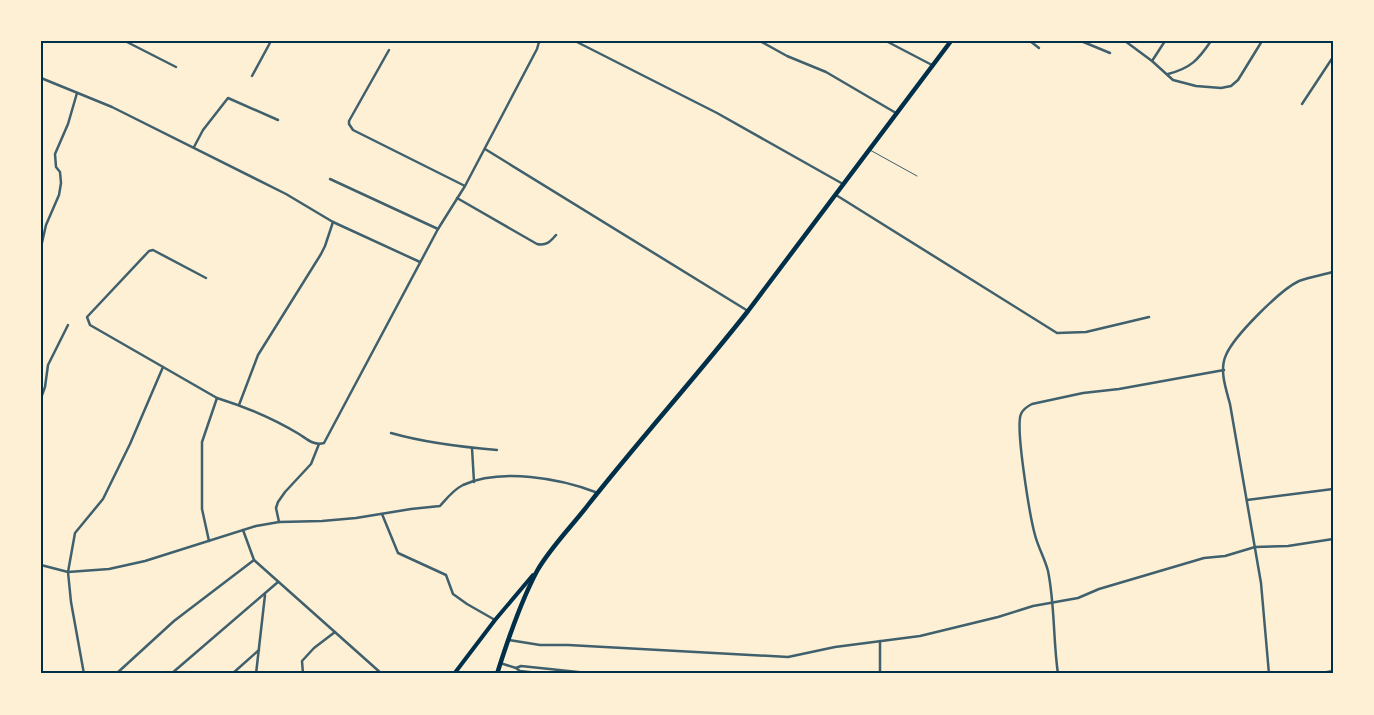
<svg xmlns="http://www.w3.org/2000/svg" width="1374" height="715" font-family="Signika,sans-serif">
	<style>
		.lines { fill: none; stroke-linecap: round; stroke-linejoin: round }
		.service { stroke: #3f606c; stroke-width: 1 }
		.minor { stroke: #3f606c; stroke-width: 2.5 }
		.secondary { stroke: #003049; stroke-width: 4 }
		.primary { stroke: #003049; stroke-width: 4.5 }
		.neatline { fill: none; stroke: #003049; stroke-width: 2 }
	</style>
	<rect width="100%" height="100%" fill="#fdf0d5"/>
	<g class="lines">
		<path class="service" d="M870,150L917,176"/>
		<g class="minor">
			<path d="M125,41L176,67"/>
			<path d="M529,41L540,42"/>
			<path d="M575,41L717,113L843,184"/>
			<path d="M760,41L787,56L826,72L896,113"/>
			<path d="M886,41L932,65"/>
			<path d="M1030,41L1039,48"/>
			<path d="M1081,41L1110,53"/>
			<path d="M1125,41L1152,61L1173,80L1196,86L1221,88L1231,86L1238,80L1262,41"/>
			<path d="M389,50L349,121V124L353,130L465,186"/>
			<path d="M1152,61L1165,41"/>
			<path d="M1168,74C1191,68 1198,60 1211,41"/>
			<path d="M252,76L271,41"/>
			<path d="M41,78L112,107L286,194L333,222L420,262"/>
			<path d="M1302,104L1333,57"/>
			<path d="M194,147L203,130L228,98L278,120"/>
			<path d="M485,149L748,311"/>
			<path d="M330,179L438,229"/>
			<path d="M836,195L1057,333L1086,332L1149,317"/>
			<path d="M457,198L537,244C546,246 550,242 556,235"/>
			<path d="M41,247L46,225L59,195L61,183L60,172L56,167L55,154L68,124L77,93"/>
			<path d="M206,278L153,250L149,251L87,317L90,325L217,398L202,442V509L209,541"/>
			<path d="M41,398L45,387L48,365L68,325"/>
			<path d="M217,398C246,407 274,419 299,434C307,439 314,446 324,443L438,229L465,186L537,49L539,42"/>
			<path d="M239,405L258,355L321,254L325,246L333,222"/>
			<path d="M391,433C426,443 461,447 497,450"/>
			<path d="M472,448L474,482"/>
			<path d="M1247,500L1333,489"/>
			<path d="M382,514L398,553L446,575L453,594L467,604L495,620"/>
			<path d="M279,522L276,508L278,502L285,492L311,464L319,444"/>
			<path d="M243,530L254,560L382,674"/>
			<path d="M41,565L68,572L109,569L145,561L256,526L279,522L322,521L356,518L411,509L440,506C447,498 453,490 463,485C501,468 560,478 598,493"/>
			<path d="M509,640L540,645H568L788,657L835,647L920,636L998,617L1033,606L1078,598L1099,589L1204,558L1225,556L1255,547L1288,546L1333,539"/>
			<path d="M880,641V674"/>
			<path d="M500,663L516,668L520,671L547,674"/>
			<path d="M516,668L521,666L597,674"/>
			<path d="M84,674L71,602L68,572L75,533L103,499L130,444L163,367"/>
			<path d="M116,674L174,621L254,560"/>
			<path d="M171,674L278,582"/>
			<path d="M232,674L259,650"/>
			<path d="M256,674L265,595"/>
			<path d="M303,674L302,661L314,648L335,632"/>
			<path d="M1058,674C1053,640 1055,605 1048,571C1045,559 1038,547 1035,535C1030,517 1015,427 1021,414C1023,409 1028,406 1032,404L1083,393L1119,389L1224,370"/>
			<path d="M1269,674L1261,583L1230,404C1226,389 1219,370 1226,355C1234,336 1280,290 1299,281C1309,277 1322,275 1333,272"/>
			<path d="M1316,674L1333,671"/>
		</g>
		<path class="secondary" d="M454,674L495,620L533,575"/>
		<path class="primary" d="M497,674C508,639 520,603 537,571C550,548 572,526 588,505C640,439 696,377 748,311L951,41"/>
	</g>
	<rect width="1374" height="715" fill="none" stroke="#fdf0d5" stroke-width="85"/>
	<rect x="42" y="42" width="1290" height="630" class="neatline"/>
</svg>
